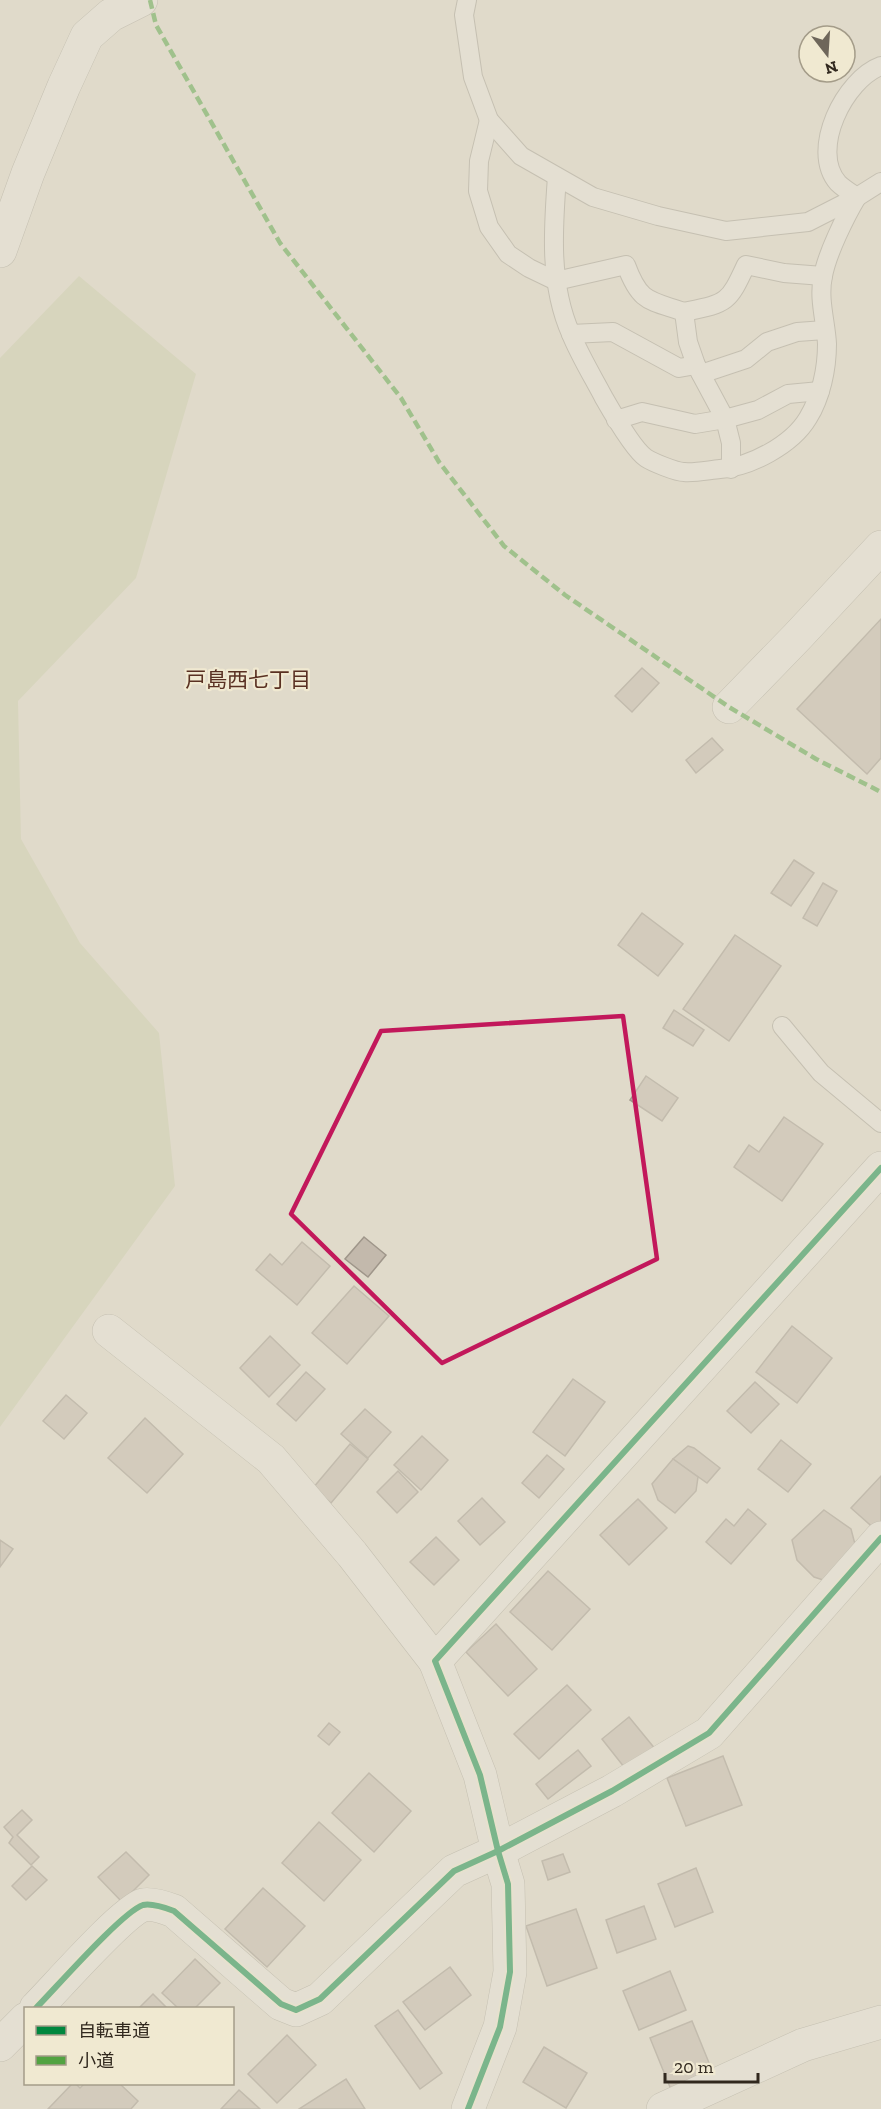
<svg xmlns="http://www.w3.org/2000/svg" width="881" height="2109" font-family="'Zilla Slab','Noto Sans JP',serif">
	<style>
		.green { fill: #cdceae }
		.building { fill: #c3b9ac; stroke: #9f968a; stroke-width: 1.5 }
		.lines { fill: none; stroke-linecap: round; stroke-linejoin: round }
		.service-casing { stroke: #a59f94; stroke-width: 20 }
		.minor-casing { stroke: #a59f94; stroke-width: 34 }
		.service { stroke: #e8e5db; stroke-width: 18 }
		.minor { stroke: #e8e5db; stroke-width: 33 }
		.quiet { stroke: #52a341; stroke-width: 4.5; stroke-dasharray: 9 4.5; stroke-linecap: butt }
		.cycleway-casing { stroke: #f0e9d1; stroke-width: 10 }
		.cycleway { stroke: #00873e; stroke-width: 6 }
		.marked { fill: none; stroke: #c2185b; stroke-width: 4.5; stroke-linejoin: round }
		.labels { text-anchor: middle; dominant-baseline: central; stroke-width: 4.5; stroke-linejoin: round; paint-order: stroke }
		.neighbourhood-label { font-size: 21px; fill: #593022; stroke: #f0e9d1 }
	</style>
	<rect width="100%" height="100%" fill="#e0daca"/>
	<path class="green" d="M79,276L196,374L136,578L18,701L21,839L80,943L159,1033L175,1186L0,1427V358Z"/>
	<g class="building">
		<path d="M881,619V758L867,774L797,709Z"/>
		<path d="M642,668L659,683L632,712L615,696Z"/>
		<path d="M712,738L723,750L696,773L686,760Z"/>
		<path d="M794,860L814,873L791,906L771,893Z"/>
		<path d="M823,883L837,891L817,926L803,918Z"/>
		<path d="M642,913L683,944L658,976L618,945Z"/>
		<path d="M735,935L781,966L729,1041L683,1009Z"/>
		<path d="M674,1010L704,1030L693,1046L663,1028Z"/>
		<path d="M646,1076L678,1098L662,1121L630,1100Z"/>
		<path d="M784,1117L823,1144L782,1201L734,1167L749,1145L759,1152Z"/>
		<path d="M364,1237L386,1255L368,1277L345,1259Z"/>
		<path d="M302,1242L330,1266L297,1305L256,1270L270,1254L282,1265Z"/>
		<path d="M354,1286L389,1316L347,1364L312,1333Z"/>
		<path d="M792,1326L832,1358L797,1403L756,1372Z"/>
		<path d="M270,1336L300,1365L269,1397L240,1368Z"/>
		<path d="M306,1372L325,1389L296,1421L277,1404Z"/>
		<path d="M573,1379L605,1402L565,1456L533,1432Z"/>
		<path d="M755,1382L779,1404L751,1433L727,1411Z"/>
		<path d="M66,1395L87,1413L64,1439L43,1421Z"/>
		<path d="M365,1409L391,1432L368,1458L341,1434Z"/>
		<path d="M145,1418L183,1454L147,1493L108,1458Z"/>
		<path d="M422,1436L448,1460L421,1490L394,1465Z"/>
		<path d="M781,1440L811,1464L788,1492L758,1469Z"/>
		<path d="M350,1444L368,1459L331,1503L313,1488Z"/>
		<path d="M688,1446L694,1448L720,1468L707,1483L673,1459Z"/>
		<path d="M547,1455L564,1469L539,1498L522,1483Z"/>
		<path d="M673,1459L698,1477L696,1491L675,1513L658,1500L652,1484Z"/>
		<path d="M398,1471L418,1492L397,1513L377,1492Z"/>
		<path d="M881,1476V1527L877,1531L851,1508Z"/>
		<path d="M482,1498L505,1522L480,1545L458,1521Z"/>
		<path d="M638,1499L667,1528L629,1565L600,1535Z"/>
		<path d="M748,1509L766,1524L731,1564L706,1542L726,1519L734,1526Z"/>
		<path d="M824,1510L851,1529L856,1548L826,1581L814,1577L797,1560L792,1540Z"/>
		<path d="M436,1537L459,1560L434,1585L410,1562Z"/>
		<path d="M0,1540L13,1549L0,1567Z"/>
		<path d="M548,1571L590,1609L552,1650L510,1612Z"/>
		<path d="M496,1624L537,1669L508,1696L466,1652Z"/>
		<path d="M567,1685L591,1710L539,1759L514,1734Z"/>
		<path d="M629,1717L656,1750L628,1772L602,1739Z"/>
		<path d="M329,1723L340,1732L329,1745L318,1736Z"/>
		<path d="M578,1750L591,1766L548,1799L536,1784Z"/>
		<path d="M723,1756L742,1805L686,1826L667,1778Z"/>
		<path d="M369,1773L411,1811L374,1852L332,1813Z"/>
		<path d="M22,1810L32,1820L17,1835L39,1857L31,1865L9,1843L13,1837L4,1827Z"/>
		<path d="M319,1822L361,1860L324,1901L282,1863Z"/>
		<path d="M126,1852L149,1875L122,1902L98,1877Z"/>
		<path d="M563,1854L570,1872L548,1880L542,1861Z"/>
		<path d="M32,1866L47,1880L26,1900L12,1886Z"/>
		<path d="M696,1868L713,1912L675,1927L658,1884Z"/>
		<path d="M263,1888L305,1926L267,1967L225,1929Z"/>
		<path d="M644,1906L656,1939L617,1953L606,1920Z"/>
		<path d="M576,1909L597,1968L547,1986L526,1926Z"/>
		<path d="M195,1959L220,1983L195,2008H178L162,1993Z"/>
		<path d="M450,1967L471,1995L425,2030L403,2002Z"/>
		<path d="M670,1971L686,2010L639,2030L623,1991Z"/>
		<path d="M153,1994L167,2008H139Z"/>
		<path d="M398,2010L442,2073L420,2089L375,2026Z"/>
		<path d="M692,2021L716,2080L674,2097L650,2038Z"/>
		<path d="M287,2035L316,2065L277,2103L248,2074Z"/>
		<path d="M544,2047L587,2073L566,2108L523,2082Z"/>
		<path d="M346,2079L365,2109H299Z"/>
		<path d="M72,2084H76L80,2088L84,2084H120L138,2101L131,2109H48Z"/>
		<path d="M239,2090L260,2109H221Z"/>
	</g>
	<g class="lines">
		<defs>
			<g id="service">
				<path d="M467,0L464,15L473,77L489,120L521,156L593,197L658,216L726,231L808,222L857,197L881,182"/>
				<path d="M489,120L479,161L478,191L489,227L508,254L529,268L556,281L626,265C640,303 649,300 684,312L688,342L696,365L725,419L731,443V469"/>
				<path d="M557,177C553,229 549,285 571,334C580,356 593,377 604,398C612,412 634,450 646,458C652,462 676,472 684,472C695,473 709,470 720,469C750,467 792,445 808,418C821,397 827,369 827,344C826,322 818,299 823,276C827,254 845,217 857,197C851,193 843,188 838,183C809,150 845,79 881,66"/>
				<path d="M684,312C727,303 728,304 746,265L784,273L823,276"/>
				<path d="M571,334L613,332L679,368L696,365"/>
				<path d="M701,374L746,359L767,342L797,332L825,330"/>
				<path d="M616,420L642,412L695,424L725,419L758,410L788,394L820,391"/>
				<path d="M782,1026L821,1073L881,1123"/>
			</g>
			<g id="minor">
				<path d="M0,251L28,173L64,86L87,36L111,15L141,0"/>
				<path d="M729,707L797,637L881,547"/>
				<path d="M109,1331L271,1459L352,1554L435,1661"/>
				<path d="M36,2008C55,1989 122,1912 143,1905C152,1903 166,1908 174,1911L281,2004L296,2010L320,1999L454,1871L498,1851L612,1791L709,1733L881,1538"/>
				<path d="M0,2045L26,2019"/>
				<path d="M468,2109L500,2027L510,1972L508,1884L498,1851L480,1775L435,1661L881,1168"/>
				<path d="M663,2109L803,2045L881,2022"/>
			</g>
		</defs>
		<use href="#service" class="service-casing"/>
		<use href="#minor" class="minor-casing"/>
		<use href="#service" class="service"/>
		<use href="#minor" class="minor"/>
		<path class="quiet" d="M150,0L156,25L280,243L401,398L439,462L504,546L565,595L729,707L816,759L881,792"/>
		<defs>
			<g id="cycleway">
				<path d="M36,2008C55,1989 122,1912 143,1905C152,1903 166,1908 174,1911L281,2004L296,2010L320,1999L454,1871L498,1851L612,1791L709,1733L881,1538"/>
				<path d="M468,2109L500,2027L510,1972L508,1884L498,1851L480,1775L435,1661L881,1168"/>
			</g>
		</defs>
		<use href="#cycleway" class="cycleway-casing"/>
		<use href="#cycleway" class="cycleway"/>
	</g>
	<path d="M0 0H881V2109H0ZM623,1016L657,1259L442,1363L291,1214L381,1031Z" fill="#e0daca" fill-opacity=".55" fill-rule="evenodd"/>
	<path class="marked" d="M623,1016L657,1259L442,1363L291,1214L381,1031Z"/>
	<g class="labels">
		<g class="neighbourhood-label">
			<text x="248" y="679">戸島西七丁目</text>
		</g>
	</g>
	<rect x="24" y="2007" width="210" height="78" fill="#f0e9d1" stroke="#a49c89" stroke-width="1.5"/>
	<rect x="36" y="2026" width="30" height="9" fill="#00873e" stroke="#a49c89" stroke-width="1.5"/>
	<text x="78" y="2037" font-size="18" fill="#31281e">自転車道</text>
	<rect x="36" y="2056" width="30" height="9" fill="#52a341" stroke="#a49c89" stroke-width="1.5"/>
	<text x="78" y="2067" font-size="18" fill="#31281e">小道</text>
	<g transform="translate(827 54) rotate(163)"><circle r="28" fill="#f0e9d1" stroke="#a49c89" stroke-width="1.5"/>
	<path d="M0-4.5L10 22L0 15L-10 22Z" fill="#6e665a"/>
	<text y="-9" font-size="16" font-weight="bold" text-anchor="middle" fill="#31281e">N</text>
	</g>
	<path d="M665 2073v9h93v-9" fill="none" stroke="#31281e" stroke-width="3"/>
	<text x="674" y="2073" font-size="18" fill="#31281e" stroke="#f0e9d1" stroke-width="4.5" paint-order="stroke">20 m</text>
</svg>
